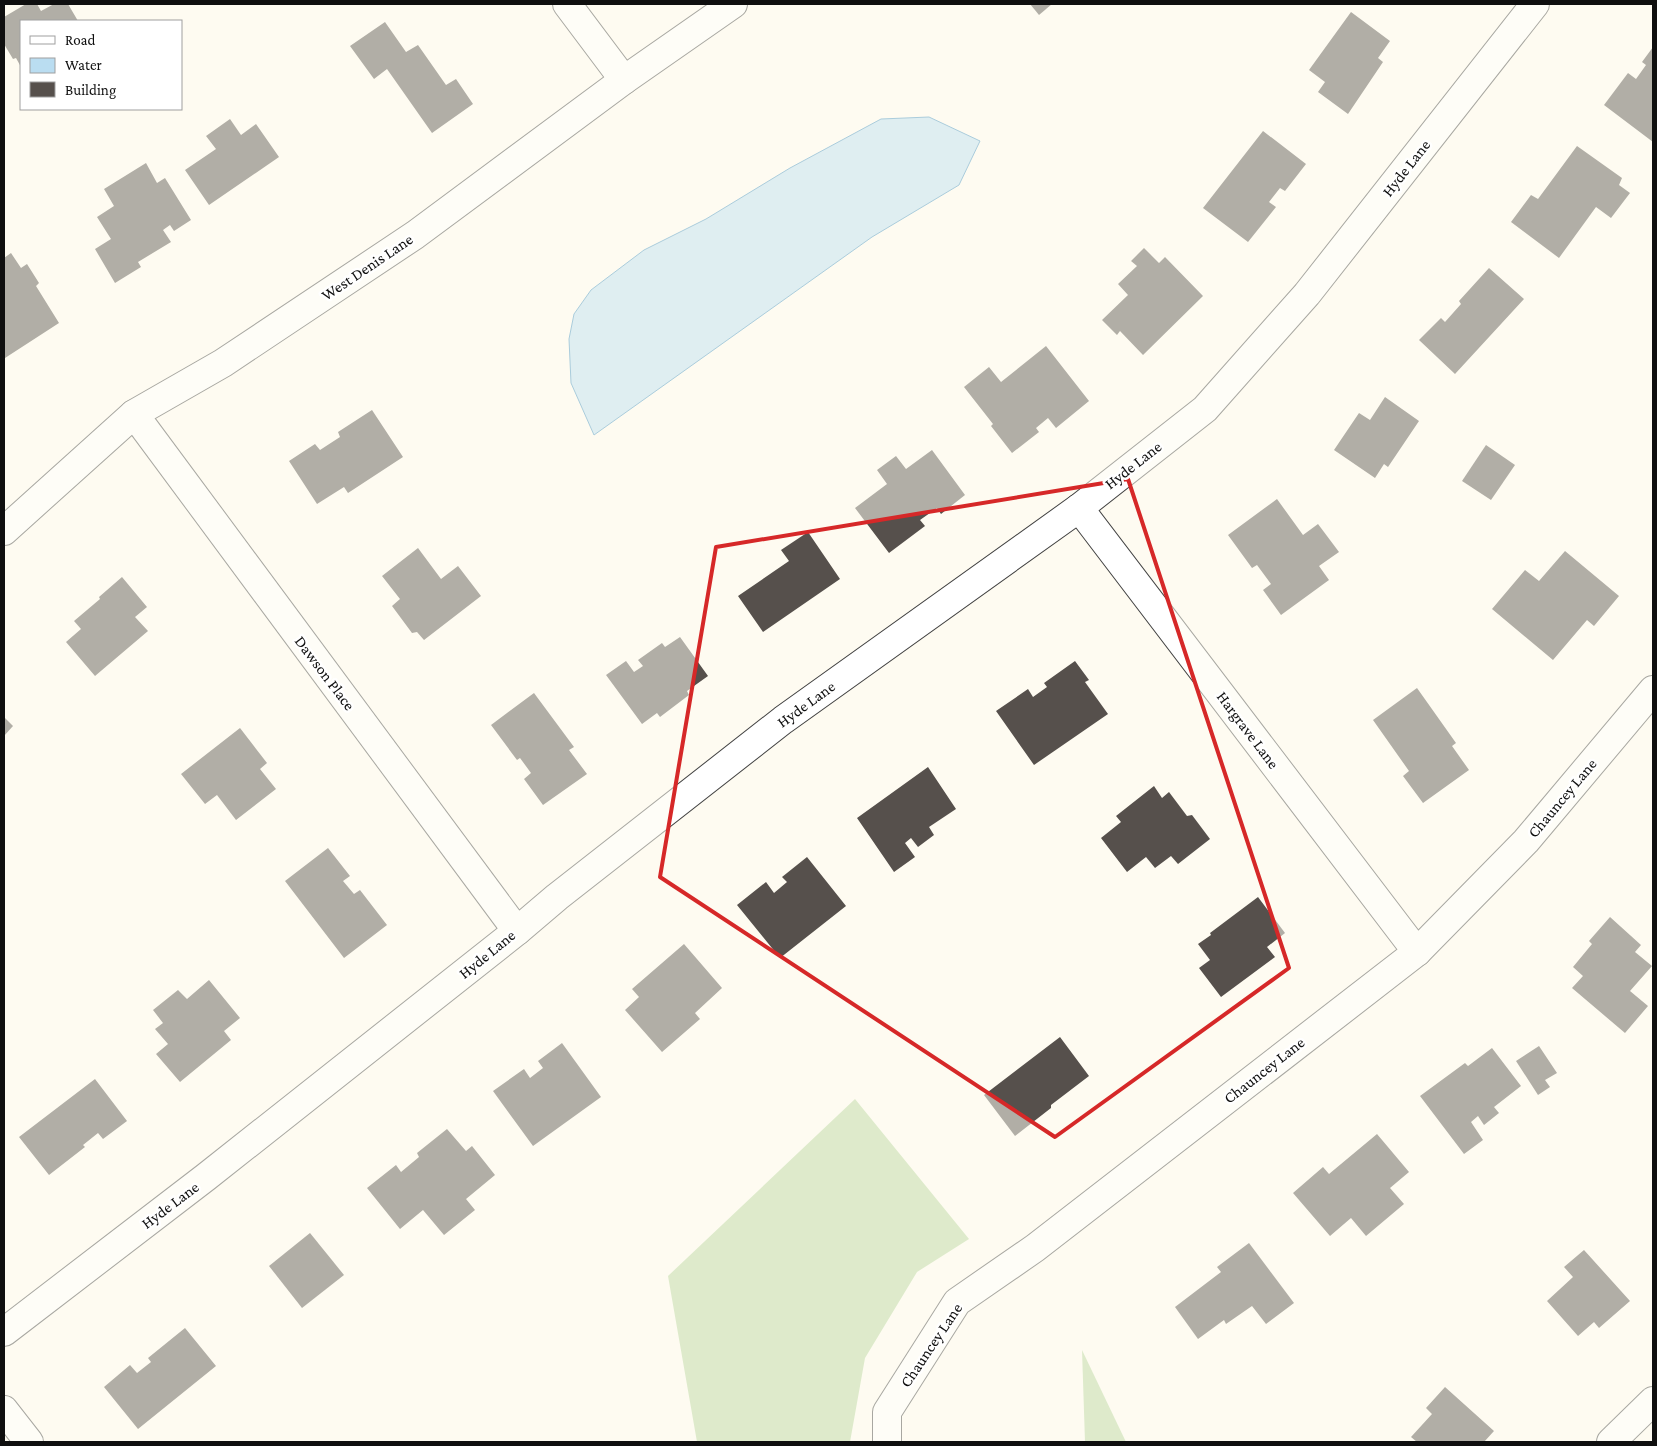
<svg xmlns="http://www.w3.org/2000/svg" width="1657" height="1446" font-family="'Crimson Pro',serif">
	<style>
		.forest { fill: #b8d69e }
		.water { fill: #baddf1; stroke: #4693c3 }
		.building { fill: #56504c }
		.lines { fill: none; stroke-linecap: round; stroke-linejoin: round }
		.minor-casing { stroke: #424242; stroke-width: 30 }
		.minor { stroke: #fff; stroke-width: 28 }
		.marked { fill: none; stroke: #d62828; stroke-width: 4; stroke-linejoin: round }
		.labels { text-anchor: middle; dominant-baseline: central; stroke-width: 5; stroke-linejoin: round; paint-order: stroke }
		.street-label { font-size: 16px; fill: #0f0f0f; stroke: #fff }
	</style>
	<rect width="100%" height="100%" fill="#fefbf1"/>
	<g class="forest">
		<path d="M855,1099L969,1239L917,1272L865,1358L850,1442H697L668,1276Z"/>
		<path d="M1082,1350L1126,1442H1085Z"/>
	</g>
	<path class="water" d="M929,117L980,141L959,185L872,237L594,435L571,383L569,339L574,314L591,290L644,250L706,219L790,168L881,119Z"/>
	<g class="building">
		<path d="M26,4H37L41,11L54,4H68L78,21H21V67L16,58L13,59L4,44V17Z"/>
		<path d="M1030,4H1052L1039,15Z"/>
		<path d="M1351,12L1390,41L1378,58L1383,62L1348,114L1318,92L1325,82L1309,70Z"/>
		<path d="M385,22L406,52L418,45L446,85L456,79L473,104L432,133L387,69L374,79L350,46Z"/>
		<path d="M1653,47V142L1604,105L1628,73L1636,79L1646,65L1642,62Z"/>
		<path d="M230,119L241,135L256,124L279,157L209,205L185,170L216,149L206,136Z"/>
		<path d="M1263,131L1306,164L1285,191L1280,188L1269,202L1276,207L1248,242L1203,208Z"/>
		<path d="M1577,146L1622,178L1619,185L1630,193L1611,218L1596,207L1559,258L1511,222L1531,195L1538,199Z"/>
		<path d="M146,163L157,183L165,178L191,220L174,231L170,225L163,230L171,242L138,262L141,267L115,283L95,249L111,239L97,217L114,206L104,189Z"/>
		<path d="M1144,248L1159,263L1165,257L1203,296L1143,355L1120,331L1117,335L1102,320L1128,295L1118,284L1137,266L1131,261Z"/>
		<path d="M11,253L21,268L27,264L39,283L36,286L59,323L5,358L4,356V258Z"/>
		<path d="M1489,268L1524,299L1455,374L1419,340L1441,318L1445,322L1461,304L1459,301Z"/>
		<path d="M1046,346L1089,401L1056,428L1048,418L1036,428L1039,432L1012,453L991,426L993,424L964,387L989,367L1001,382Z"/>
		<path d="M1385,397L1419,421L1388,467L1384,464L1375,478L1334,450L1359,413L1370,420Z"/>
		<path d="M372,410L403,457L348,493L344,487L317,504L289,461L315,444L320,450L340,437L338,432Z"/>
		<path d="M1486,445L1515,465L1491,500L1462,481Z"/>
		<path d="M932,450L965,495L941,514L937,508L920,520L925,526L889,553L855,508L887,484L877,470L896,456L906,469Z"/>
		<path d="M1277,499L1303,535L1318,524L1339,552L1319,566L1329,580L1281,615L1263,590L1271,584L1257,565L1252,568L1228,535Z"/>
		<path d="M808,532L840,579L763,632L738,596L789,561L781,550Z"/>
		<path d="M418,548L441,579L458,566L481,596L424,640L417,632L412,633L392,606L400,599L382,576Z"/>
		<path d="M1565,551L1619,596L1594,626L1587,620L1553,660L1492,609L1525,570L1539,581Z"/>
		<path d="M122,577L147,607L135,617L148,631L95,676L66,642L81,629L74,621L100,599L99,597Z"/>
		<path d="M680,637L708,676L687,691L689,695L660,717L657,713L642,724L606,675L626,661L634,672L643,666L638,660L662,643L665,647Z"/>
		<path d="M1075,661L1089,680L1085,682L1108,714L1034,765L996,711L1028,689L1033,697L1047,687L1044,683Z"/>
		<path d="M1417,688L1456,743L1452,746L1469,770L1423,803L1403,776L1409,771L1373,720Z"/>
		<path d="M534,693L574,747L569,750L587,774L543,805L524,779L531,773L520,758L517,760L491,725Z"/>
		<path d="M4,717L13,726L4,736Z"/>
		<path d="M240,728L267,763L260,769L276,789L236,820L217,795L205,804L181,774Z"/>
		<path d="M928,767L956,809L929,827L934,835L918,847L911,838L905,843L915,857L894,872L857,818Z"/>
		<path d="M1154,786L1162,798L1169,792L1187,816L1192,815L1210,839L1178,864L1171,856L1155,868L1146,857L1127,872L1101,838L1121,822L1116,816Z"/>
		<path d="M328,848L350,876L343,881L354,894L360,890L387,925L344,958L285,881Z"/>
		<path d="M807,857L846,906L780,958L737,905L766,882L774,893L787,882L782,877Z"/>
		<path d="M1258,897L1285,933L1267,947L1275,957L1221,997L1199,968L1210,960L1198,944L1211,935L1210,933Z"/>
		<path d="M1610,917L1641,945L1635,952L1652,966L1630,991L1648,1006L1625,1033L1572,988L1583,976L1573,967L1592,944L1589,941Z"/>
		<path d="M684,944L722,988L695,1013L700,1019L662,1052L625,1010L639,997L632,989Z"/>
		<path d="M209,980L240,1018L224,1031L231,1040L180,1082L156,1054L168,1044L155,1029L163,1023L153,1010L178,990L187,999Z"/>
		<path d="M1060,1037L1089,1076L1051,1105V1108L1015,1136L984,1095Z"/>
		<path d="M562,1043L601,1097L533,1146L493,1091L524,1069L530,1078L543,1068L538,1061Z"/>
		<path d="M1539,1046L1557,1073L1545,1080L1550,1087L1538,1095L1516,1061Z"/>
		<path d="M1492,1048L1521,1086L1494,1107L1499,1113L1484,1125L1478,1116L1471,1122L1483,1140L1464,1154L1420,1096L1465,1063L1468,1066Z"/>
		<path d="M95,1079L127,1121L103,1139L98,1133L83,1145L85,1147L49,1175L19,1137Z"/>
		<path d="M447,1129L466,1151L472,1146L495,1175L466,1199L475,1210L444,1235L423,1210L400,1229L367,1188L396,1165L401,1172L419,1157L417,1153Z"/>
		<path d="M1377,1134L1409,1172L1390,1188L1404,1204L1366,1236L1351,1218L1330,1236L1293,1193L1323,1167L1329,1174Z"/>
		<path d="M310,1233L344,1275L302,1308L269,1266Z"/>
		<path d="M1249,1243L1294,1303L1266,1324L1252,1306L1226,1324L1224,1320L1198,1339L1175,1307L1221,1272L1217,1267Z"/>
		<path d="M1584,1250L1630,1301L1599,1328L1594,1322L1578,1336L1547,1301L1573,1277L1564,1267Z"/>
		<path d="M185,1328L216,1366L138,1429L104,1387L130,1365L137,1373L151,1362L148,1358Z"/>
		<path d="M1445,1387L1494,1431L1484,1442H1417L1411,1437L1432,1414L1426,1408Z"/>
	</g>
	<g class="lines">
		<defs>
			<g id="minor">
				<path d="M567,4L624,80"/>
				<path d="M134,414L517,931"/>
				<path d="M1079,508L1417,952"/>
				<path d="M4,531L134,414L223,363L415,235L624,80L733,4"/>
				<path d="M4,1332L206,1177L517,931L557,897L783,720L1079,508L1205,409L1307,294L1535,4"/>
				<path d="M4,1410L29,1442"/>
				<path d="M887,1442V1412L957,1302L1035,1248L1417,952L1526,841L1653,690"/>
				<path d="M1611,1442L1653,1401"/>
			</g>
		</defs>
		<use href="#minor" class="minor-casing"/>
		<use href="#minor" class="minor"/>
	</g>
	<path d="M0 0H1657V1446H0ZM1128,479L1289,968L1055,1137L660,877L716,547Z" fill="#fefbf1" fill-opacity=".55" fill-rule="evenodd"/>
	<path class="marked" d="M1128,479L1289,968L1055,1137L660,877L716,547Z"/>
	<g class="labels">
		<g class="street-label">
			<text transform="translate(1406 168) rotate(-52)">Hyde Lane</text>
			<text transform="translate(367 267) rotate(-34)">West Denis Lane</text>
			<text transform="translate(1133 465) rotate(-38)">Hyde Lane</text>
			<text transform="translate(325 673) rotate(53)">Dawson Place</text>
			<text transform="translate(806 704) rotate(-36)">Hyde Lane</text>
			<text transform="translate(1248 730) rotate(53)">Hargrave Lane</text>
			<text transform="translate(1562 798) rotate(-50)">Chauncey Lane</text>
			<text transform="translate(487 954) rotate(-39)">Hyde Lane</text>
			<text transform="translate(1264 1070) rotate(-38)">Chauncey Lane</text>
			<text transform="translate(170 1205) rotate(-37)">Hyde Lane</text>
			<text transform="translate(931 1345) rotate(-56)">Chauncey Lane</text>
		</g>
	</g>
	<rect width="1657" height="1446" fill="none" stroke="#0f0f0f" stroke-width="10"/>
	<rect x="20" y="20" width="162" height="90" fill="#ffffff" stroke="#9f9f9f"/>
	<rect x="30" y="36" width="25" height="8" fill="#ffffff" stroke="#9f9f9f"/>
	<text x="65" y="45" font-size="15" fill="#0f0f0f">Road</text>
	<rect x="30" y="58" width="25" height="15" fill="#baddf1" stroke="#9f9f9f"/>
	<text x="65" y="70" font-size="15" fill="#0f0f0f">Water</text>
	<rect x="30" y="82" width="25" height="15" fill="#56504c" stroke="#9f9f9f"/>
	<text x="65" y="95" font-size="15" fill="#0f0f0f">Building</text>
</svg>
